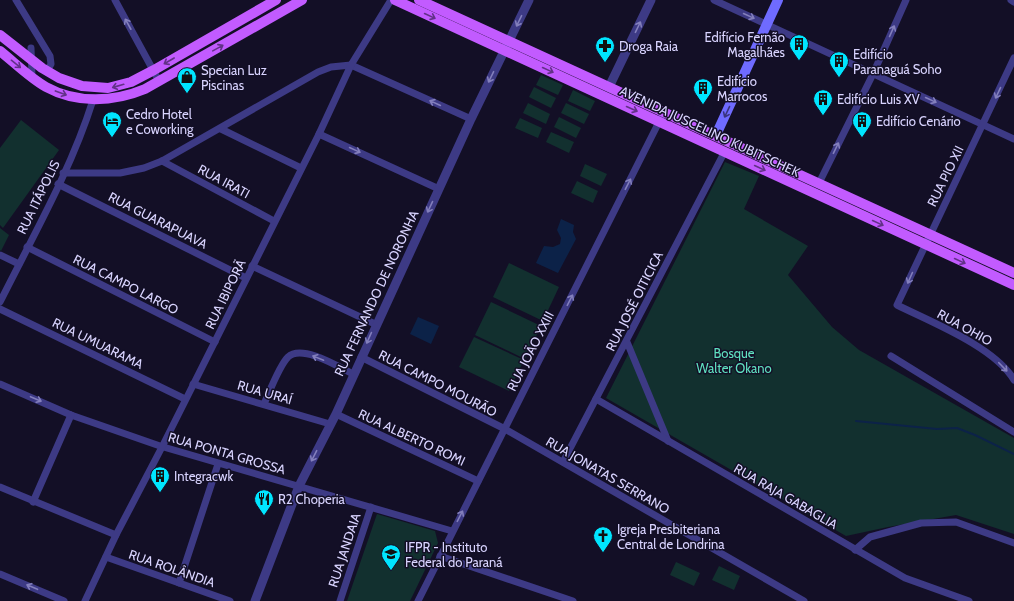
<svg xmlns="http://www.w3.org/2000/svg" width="1014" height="601" font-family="Cabin,sans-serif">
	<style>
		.green { fill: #12302f }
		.water { fill: #0c2248 }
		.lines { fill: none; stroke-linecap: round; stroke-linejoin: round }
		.stream { stroke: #0c2248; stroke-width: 2 }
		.minor { stroke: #3d3a85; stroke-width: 7 }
		.tertiary { stroke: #3d3a85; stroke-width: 9 }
		.secondary { stroke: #6f6bff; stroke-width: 10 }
		.primary { stroke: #c25bff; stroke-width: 10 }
		.oneway { stroke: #623188 }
		.oneway2 { stroke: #837fbc }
		.oneway3 { stroke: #38347d }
		.labels { text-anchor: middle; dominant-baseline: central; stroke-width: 3; stroke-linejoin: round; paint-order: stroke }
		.poi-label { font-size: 13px; fill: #d9d4ff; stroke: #130f26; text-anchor: start }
		.street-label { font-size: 13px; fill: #d9d4ff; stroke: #130f26 }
		.park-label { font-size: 13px; fill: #5fe0c0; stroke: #130f26 }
	</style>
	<rect width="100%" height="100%" fill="#130f26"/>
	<g class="green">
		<path d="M541,75L563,85L558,95L536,85Z"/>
		<path d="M534,87L556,98L551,108L529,97Z"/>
		<path d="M573,90L595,101L590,111L568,101Z"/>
		<path d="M528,103L550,114L546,124L523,113Z"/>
		<path d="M566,103L589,114L584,124L561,113Z"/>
		<path d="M559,117L581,128L576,138L554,127Z"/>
		<path d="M520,118L542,128L538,138L515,128Z"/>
		<path d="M21,120L59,150L3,228L0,225V148Z"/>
		<path d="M551,132L574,142L569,153L546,142Z"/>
		<path d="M725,162L759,176L744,209L808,246L788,275L832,327L859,350L1014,438V534L956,515L888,527L846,536L606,398Z"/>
		<path d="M585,164L607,174L601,186L580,176Z"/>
		<path d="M577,181L598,191L593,203L571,193Z"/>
		<path d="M0,228L9,235L1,251L0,250Z"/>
		<path d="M509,263L559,287L543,321L493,297Z"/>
		<path d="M491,302L541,326L525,359L475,335Z"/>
		<path d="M474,337L524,360L509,391L459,367Z"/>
		<path d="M377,514L435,531L438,543L410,601H347Z"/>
		<path d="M676,562L700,573L694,586L670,575Z"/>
		<path d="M719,566L740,576L734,590L712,580Z"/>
	</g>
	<g class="water">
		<path d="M561,219L574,225L573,232L576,239L558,273L536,263L544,246L553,247L560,244L561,238L557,230Z"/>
		<path d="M418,317L439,326L431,344L410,334Z"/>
	</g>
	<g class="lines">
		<path class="stream" d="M856,421L937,429L957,428L975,435L1014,454"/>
		<g class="minor">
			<path d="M16,0L50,56L51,64L47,71"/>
			<path d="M115,0L159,81"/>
			<path d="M714,0L1014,139"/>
			<path d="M1011,0L1014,2"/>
			<path d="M31,48L32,76"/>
			<path d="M1014,58L897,305C931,322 995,347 1014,380"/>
			<path d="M351,65L471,119"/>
			<path d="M221,129L301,168"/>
			<path d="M319,134L439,189"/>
			<path d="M162,161L274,221"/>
			<path d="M63,173H120L144,168L162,161L318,72L331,67L351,65"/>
			<path d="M819,183L873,74L906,0"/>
			<path d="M58,184L246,278"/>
			<path d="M27,247L215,342"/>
			<path d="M0,255L19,264"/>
			<path d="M252,266L375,324"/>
			<path d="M0,302C33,236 71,170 93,100"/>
			<path d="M0,309L185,399"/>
			<path d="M627,342L668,441"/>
			<path d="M891,356L1014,432"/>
			<path d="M361,357L505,429L804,601"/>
			<path d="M0,384L71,415L160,446L452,531"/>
			<path d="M193,384L330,424"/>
			<path d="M596,399L905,578L969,601"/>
			<path d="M264,404C270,391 279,366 288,357C302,344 339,367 353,374"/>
			<path d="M336,414L478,481"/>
			<path d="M563,462L725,151"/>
			<path d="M0,487L116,535"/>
			<path d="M33,502L71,415"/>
			<path d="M855,550L870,537L921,523L956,522L1014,543"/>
			<path d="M440,556L573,601"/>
			<path d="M106,557L230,601"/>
			<path d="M0,574L64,601"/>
			<path d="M179,583L218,464"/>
			<path d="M85,601L116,535L162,447L319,134L351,65L391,0"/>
			<path d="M340,601L371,507"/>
			<path d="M418,601L664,112"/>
		</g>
		<g class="tertiary">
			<path d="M609,87L651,0"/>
			<path d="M255,601L299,486L336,414L471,119L529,0"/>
		</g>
		<path class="secondary" d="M716,135L778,0"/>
		<g class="primary">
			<path d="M395,0L1014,285"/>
			<path d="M419,0L1014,273"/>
			<path d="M0,35L42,68L59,78L82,86L108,88L131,82L154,70L276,0"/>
			<path d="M0,51C15,63 30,78 46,87C77,104 114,102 145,89L302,0"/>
		</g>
	</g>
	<defs><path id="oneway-shaft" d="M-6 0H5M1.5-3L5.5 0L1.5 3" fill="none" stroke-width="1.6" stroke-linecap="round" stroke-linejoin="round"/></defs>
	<g class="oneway">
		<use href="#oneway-shaft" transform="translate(430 16) rotate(25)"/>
		<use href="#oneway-shaft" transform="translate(218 48) rotate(-29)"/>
		<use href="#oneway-shaft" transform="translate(169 61) rotate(150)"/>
		<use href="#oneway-shaft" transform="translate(16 64) rotate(39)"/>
		<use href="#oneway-shaft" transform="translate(548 70) rotate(25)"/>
		<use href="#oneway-shaft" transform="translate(118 86) rotate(164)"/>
		<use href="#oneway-shaft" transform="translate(61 93) rotate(20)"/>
		<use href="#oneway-shaft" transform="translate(632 109) rotate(24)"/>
		<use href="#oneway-shaft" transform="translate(760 168) rotate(25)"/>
		<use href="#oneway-shaft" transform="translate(878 223) rotate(25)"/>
		<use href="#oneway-shaft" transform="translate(960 261) rotate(25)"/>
	</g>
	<g class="oneway2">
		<use href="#oneway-shaft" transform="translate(749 16) rotate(25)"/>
		<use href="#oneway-shaft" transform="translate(519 21) rotate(116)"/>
		<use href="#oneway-shaft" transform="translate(128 24) rotate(-119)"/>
		<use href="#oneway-shaft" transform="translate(638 27) rotate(-64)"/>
		<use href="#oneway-shaft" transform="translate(892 31) rotate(-66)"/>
		<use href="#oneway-shaft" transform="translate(491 77) rotate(116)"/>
		<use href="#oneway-shaft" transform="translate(998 93) rotate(115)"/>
		<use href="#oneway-shaft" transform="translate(931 100) rotate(25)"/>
		<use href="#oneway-shaft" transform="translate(435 103) rotate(-155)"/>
		<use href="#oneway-shaft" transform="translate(836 148) rotate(-64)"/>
		<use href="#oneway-shaft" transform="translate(355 150) rotate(25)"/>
		<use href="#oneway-shaft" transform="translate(628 184) rotate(-63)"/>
		<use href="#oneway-shaft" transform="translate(430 207) rotate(115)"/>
		<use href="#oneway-shaft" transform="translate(910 278) rotate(114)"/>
		<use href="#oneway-shaft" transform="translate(570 300) rotate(-63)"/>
		<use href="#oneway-shaft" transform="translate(369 338) rotate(114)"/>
		<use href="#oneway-shaft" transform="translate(318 358) rotate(-158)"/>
		<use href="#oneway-shaft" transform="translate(1003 367) rotate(46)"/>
		<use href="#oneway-shaft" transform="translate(36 399) rotate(23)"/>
		<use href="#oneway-shaft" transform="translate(314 456) rotate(117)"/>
		<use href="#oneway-shaft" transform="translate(460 516) rotate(-63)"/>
		<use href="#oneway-shaft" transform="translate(32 587) rotate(-157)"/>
	</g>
	<use class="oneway3" href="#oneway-shaft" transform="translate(727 112) rotate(115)"/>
	<defs>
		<symbol id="building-pin" viewBox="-11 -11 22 30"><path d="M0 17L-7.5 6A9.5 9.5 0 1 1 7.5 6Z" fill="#00e5ff" stroke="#130f26"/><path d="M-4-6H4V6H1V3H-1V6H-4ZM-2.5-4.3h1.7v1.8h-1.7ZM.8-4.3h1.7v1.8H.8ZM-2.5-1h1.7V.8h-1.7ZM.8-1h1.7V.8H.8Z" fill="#111"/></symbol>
		<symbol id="pharmacy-pin" viewBox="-11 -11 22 30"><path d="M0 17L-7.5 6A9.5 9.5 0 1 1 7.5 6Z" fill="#00e5ff" stroke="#130f26"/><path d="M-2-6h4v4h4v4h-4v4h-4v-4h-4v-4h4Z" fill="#111"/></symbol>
		<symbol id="shop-pin" viewBox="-11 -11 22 30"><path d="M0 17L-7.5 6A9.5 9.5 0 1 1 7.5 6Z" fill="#00e5ff" stroke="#130f26"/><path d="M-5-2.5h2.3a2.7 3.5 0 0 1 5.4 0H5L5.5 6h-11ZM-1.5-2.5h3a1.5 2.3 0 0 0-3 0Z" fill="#111"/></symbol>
		<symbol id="hotel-pin" viewBox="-11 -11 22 30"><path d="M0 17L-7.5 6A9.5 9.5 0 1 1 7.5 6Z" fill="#00e5ff" stroke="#130f26"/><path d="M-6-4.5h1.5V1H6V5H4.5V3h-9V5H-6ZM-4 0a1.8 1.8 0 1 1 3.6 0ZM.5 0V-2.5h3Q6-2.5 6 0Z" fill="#111"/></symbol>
		<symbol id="restaurant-pin" viewBox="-11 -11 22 30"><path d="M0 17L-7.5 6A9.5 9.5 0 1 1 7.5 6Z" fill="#00e5ff" stroke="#130f26"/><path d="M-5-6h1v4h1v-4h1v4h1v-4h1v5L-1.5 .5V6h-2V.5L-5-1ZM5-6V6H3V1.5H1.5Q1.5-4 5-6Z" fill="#111"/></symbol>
		<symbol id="church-pin" viewBox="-11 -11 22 30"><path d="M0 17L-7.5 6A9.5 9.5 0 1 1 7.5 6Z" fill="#00e5ff" stroke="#130f26"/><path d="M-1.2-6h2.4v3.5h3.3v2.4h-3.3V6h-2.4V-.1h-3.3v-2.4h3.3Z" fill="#111"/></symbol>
		<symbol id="university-pin" viewBox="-11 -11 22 30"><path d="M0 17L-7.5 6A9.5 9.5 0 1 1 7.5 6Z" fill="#00e5ff" stroke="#130f26"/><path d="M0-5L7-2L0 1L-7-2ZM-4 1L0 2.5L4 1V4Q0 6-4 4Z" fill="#111"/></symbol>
	</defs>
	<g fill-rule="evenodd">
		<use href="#building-pin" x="788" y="33" width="22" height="30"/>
		<use href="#pharmacy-pin" x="594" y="35" width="22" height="30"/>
		<use href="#building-pin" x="828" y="50" width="22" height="30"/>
		<use href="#shop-pin" x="176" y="66" width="22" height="30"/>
		<use href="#building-pin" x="692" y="77" width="22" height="30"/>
		<use href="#building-pin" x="812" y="88" width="22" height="30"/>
		<use href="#hotel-pin" x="101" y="110" width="22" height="30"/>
		<use href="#building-pin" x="851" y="110" width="22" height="30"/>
		<use href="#building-pin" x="149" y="465" width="22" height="30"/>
		<use href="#restaurant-pin" x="253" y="488" width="22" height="30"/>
		<use href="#church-pin" x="592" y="525" width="22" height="30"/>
		<use href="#university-pin" x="380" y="543" width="22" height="30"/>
	</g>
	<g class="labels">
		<g class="poi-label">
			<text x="785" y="37" text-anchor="end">Edifício Fernão<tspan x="785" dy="15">Magalhães</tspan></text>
			<text x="619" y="46">Droga Raia</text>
			<text x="853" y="54">Edifício<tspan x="853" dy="15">Paranaguá Soho</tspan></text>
			<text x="201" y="70">Specian Luz<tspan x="201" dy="15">Piscinas</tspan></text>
			<text x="717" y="81">Edifício<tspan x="717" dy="15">Marrocos</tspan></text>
			<text x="837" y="99">Edifício Luis XV</text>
			<text x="126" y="114">Cedro Hotel<tspan x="126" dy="15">e Coworking</tspan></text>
			<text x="876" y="121">Edifício Cenário</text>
			<text x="174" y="476">Integracwk</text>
			<text x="278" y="499">R2 Choperia</text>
			<text x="617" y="529">Igreja Presbiteriana<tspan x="617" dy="15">Central de Londrina</tspan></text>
			<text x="405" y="547">IFPR - Instituto<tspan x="405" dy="15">Federal do Paraná</tspan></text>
		</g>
		<g class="street-label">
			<text transform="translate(710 131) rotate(25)">AVENIDA JUSCELINO KUBITSCHEK</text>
			<text transform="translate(945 176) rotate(-64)">RUA PIO XII</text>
			<text transform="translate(224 181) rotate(28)">RUA IRATI</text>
			<text transform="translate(38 197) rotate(-64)">RUA ITÁPOLIS</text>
			<text transform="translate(158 220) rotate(27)">RUA GUARAPUAVA</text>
			<text transform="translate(126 284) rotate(27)">RUA CAMPO LARGO</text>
			<text transform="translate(376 293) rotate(-65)">RUA FERNANDO DE NORONHA</text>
			<text transform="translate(225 294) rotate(-64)">RUA IBIPORÃ</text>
			<text transform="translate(634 301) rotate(-63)">RUA JOSÉ OITICICA</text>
			<text transform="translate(965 327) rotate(29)">RUA OHIO</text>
			<text transform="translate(98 343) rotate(26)">RUA UMUARAMA</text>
			<text transform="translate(530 351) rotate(-63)">RUA JOÃO XXIII</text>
			<text transform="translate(438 383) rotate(27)">RUA CAMPO MOURÃO</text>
			<text transform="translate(265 392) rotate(16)">RUA URAÍ</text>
			<text transform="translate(412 437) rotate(25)">RUA ALBERTO ROMI</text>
			<text transform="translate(227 453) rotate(16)">RUA PONTA GROSSA</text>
			<text transform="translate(608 475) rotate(30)">RUA JONATAS SERRANO</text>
			<text transform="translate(786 496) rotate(30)">RUA RAJA GABAGLIA</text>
			<text transform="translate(344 550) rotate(-72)">RUA JANDAIA</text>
			<text transform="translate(172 568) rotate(19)">RUA ROLÂNDIA</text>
		</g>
		<g class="park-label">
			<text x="734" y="353">Bosque<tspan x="734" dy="15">Walter Okano</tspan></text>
		</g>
	</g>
</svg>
